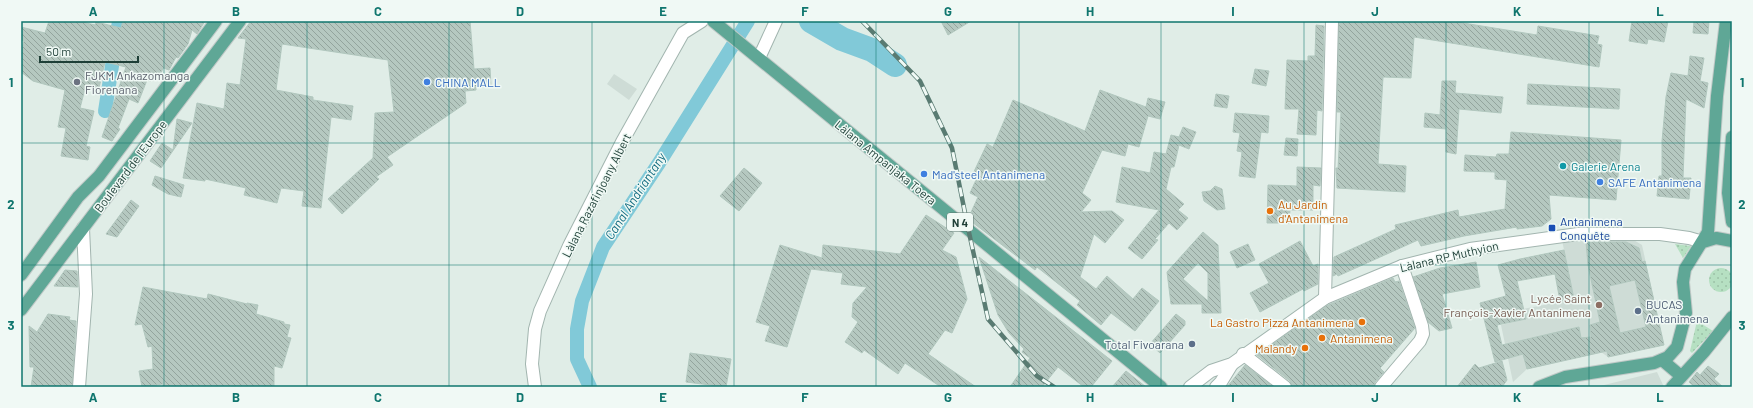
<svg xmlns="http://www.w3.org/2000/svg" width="1753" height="408" font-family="Barlow,sans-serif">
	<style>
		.built { fill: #cedcd6 }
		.garden { fill: url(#garden-dots) }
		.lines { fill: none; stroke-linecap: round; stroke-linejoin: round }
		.canal { stroke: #81c9d8; stroke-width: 14 }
		.river { stroke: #81c9d8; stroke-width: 24 }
		.building { fill: url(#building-back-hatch); stroke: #b1c7be; fill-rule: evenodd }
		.minor-casing { stroke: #a2b5af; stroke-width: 14 }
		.major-casing { stroke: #c0c9c7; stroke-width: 14 }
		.minor { stroke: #fff; stroke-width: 12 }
		.major { stroke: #5fa796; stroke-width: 12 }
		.rail-casing { stroke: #597b72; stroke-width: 4.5 }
		.rail { stroke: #f0f9f5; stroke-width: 3; stroke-dasharray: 9; stroke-linecap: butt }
		.grid { fill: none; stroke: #0f766e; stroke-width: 1; stroke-opacity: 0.55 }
		.worship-dot { fill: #6b7280; stroke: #f0f9f5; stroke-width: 1.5 }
		.shop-dot { fill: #3f7fe0; stroke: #f0f9f5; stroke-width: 1.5 }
		.culture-dot { fill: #0f9aa8; stroke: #f0f9f5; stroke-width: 1.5 }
		.food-dot { fill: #e8710a; stroke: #f0f9f5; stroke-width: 1.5 }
		.transit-dot { fill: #1a4fb4; stroke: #f0f9f5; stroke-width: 1.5 }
		.education-dot { fill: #8d6e63; stroke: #f0f9f5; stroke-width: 1.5 }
		.service-dot { fill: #5c6f8a; stroke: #f0f9f5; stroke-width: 1.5 }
		.labels { text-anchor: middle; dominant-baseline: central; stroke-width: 3; stroke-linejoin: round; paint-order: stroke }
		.shield { fill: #f0f9f5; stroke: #5d7770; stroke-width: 1 }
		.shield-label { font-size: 11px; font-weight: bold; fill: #1e3f37 }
		.worship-label { font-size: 12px; fill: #5b616d; stroke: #f0f9f5; text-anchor: start }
		.shop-label { font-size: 12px; fill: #366cbe; stroke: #f0f9f5; text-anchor: start }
		.street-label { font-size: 12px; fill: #1e3f37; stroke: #f0f9f5 }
		.culture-label { font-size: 12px; fill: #0d838f; stroke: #f0f9f5; text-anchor: start }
		.food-label { font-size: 12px; fill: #c56008; stroke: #f0f9f5; text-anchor: start }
		.transit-label { font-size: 12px; fill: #164399; stroke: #f0f9f5; text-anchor: start }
		.education-label { font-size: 12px; fill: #785e54; stroke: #f0f9f5; text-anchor: end }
		.service-label { font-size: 12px; fill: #4e5e75; stroke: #f0f9f5; text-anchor: start }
		.water-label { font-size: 13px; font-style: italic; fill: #126c81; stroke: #f0f9f5 }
		.neatline { fill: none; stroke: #0f766e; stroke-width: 1.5 }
		.grid-label { font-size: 13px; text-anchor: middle; font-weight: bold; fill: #0f766e }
	</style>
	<defs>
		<pattern id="garden-dots" width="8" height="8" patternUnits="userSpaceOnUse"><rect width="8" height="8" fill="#b6e0c2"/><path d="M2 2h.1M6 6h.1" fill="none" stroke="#9cc1a7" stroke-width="1.8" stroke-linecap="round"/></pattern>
		<pattern id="building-back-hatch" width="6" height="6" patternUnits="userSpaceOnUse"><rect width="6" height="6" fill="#b5c8c0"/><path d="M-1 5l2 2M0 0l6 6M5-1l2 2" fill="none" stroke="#93a49d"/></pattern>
	</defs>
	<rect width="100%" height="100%" fill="#e0ede7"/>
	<g class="built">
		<path d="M614,74L637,89L629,100L607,84Z"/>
		<path d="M1627,236L1642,245L1664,345L1608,357L1601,352L1527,369L1513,382L1501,325L1526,319L1523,309L1574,299L1562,240Z"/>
		<path d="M1657,372L1664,387H1596Z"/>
	</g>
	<g class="garden">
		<path d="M1675,244L1691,246L1683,258Z"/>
		<circle cx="1721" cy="280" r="12"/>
		<path d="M1697,321L1713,331L1692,353L1690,351Z"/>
	</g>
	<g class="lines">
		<g class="canal">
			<path d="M105,111L119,21"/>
			<path d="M590,387L577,359V329L582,301L603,247L659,163L748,21"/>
		</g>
		<path class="river" d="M811,21L842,39L872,50L895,65"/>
	</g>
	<g class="building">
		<path d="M49,21H78L95,25L96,22L121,28L123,21H205L197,34L192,30L188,44L178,58L176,57L169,70L163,68L160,76L154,74L151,81L147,80L138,103L129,99L118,128L120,129L112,141L102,137L126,67L105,62L99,88L86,85L80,108L94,111L86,146L90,147L88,160L61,156L66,128L58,127L65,90L33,81L21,72V52L24,41L21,40V27L45,33Z"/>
		<path d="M251,21H470L474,69L490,68L491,86L476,87V90L465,91L466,103L387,157L393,165L376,177L379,179L342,214L328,199L373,158L375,113L394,112L388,60L282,44L276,90L313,97V100L353,106L351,120L331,117L321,208L302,206L304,191L281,188L277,203L244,195L246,188L205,179V181L183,178L197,103L224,109L227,83L240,85L246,39L238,38Z"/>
		<path d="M941,21H971L948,35Z"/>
		<path d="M1339,21H1451L1537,35L1538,26L1599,36L1597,44L1602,45L1599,67L1414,37L1411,78L1383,77L1378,164L1406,166L1405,192L1337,188L1336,168H1338L1341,112H1337Z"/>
		<path d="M1632,21H1668L1664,42L1648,39L1647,44L1629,41Z"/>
		<path d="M1694,21H1709L1708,34L1693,33Z"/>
		<path d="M1316,25L1324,26L1322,111L1317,110L1316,135L1297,134L1299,109H1285L1287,60L1308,61V56H1315Z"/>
		<path d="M1690,56L1704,58L1700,81L1708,83L1704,108L1686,99L1683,178H1691L1689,199L1657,196L1659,176H1662V141L1666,97L1671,73L1688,76Z"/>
		<path d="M1255,69L1269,71L1266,86L1252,83Z"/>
		<path d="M1442,81H1456L1455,93L1503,97L1501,113L1459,109L1456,154L1446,152V129L1424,127L1425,113L1440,115Z"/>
		<path d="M1528,84L1620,89L1619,109L1527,104Z"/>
		<path d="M1100,90L1146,107L1148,98L1165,102L1160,119L1148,116L1139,147L1128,144L1125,156L1102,150L1082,193L1091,200L1081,212L1112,211L1124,220L1105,243L1094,234L1080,277L1096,289L1107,276L1133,299L1142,288L1159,301L1135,331L1111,313L1101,325L1077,305L1080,301L1037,267L1035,270L968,219L978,197L970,193L976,180L971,178L987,144L993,147L1013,100L1085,131Z"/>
		<path d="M1216,94L1229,96L1227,108L1214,106Z"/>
		<path d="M1235,113L1269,116L1268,133L1261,132L1255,178L1239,176L1242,152L1237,151L1240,133L1233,132Z"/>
		<path d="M177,119L192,123L161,168L150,161L162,143L173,150Z"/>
		<path d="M1183,127L1196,132L1189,149L1179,145L1174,167H1171L1166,189L1184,204L1178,210L1188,218L1177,230L1169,223L1155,239L1158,240L1142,259L1128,248L1159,210L1116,202L1122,167L1150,173L1154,152L1166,154L1171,135L1179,137Z"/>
		<path d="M1511,132L1621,140L1616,200L1549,195L1551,219L1542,226L1517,229V227L1464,236L1421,246L1418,240L1338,276L1337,274L1333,276L1334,257L1396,229L1395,225L1458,210L1459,217L1505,209L1507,180L1495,179V172L1464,171L1465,155L1496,157L1497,154H1509Z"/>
		<path d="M1286,138L1298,139L1297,156L1284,155Z"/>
		<path d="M1297,167L1321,168L1320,186L1313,185V210H1290L1289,223H1267L1268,185L1297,186Z"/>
		<path d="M744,168L762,183L739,211L720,196Z"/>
		<path d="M155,176L184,185L181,197L168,194L152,185Z"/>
		<path d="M1215,186L1222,189L1225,209L1217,210L1204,201L1202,192L1210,191Z"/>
		<path d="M131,200L139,206L117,237L106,234Z"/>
		<path d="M926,215L954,233L942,250L956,257L967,299L952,333L945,330L928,354L976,387H941L905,363L898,374L864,350L862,353L845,342L858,322L852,317L853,303L867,287L841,284L843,273L811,269L787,347L765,341L770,326L756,322L780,245L822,258L823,245L900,254Z"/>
		<path d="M1203,232L1218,245L1221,313H1202V304H1171L1167,272ZM1198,263L1208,273V301L1183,279Z"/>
		<path d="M1300,241L1313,266L1318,264V284L1304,291L1303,289L1260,312L1250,293L1269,283L1259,264Z"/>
		<path d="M1586,242H1626L1639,248L1642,262L1645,261L1664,345L1608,357L1607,351L1527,369L1523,354L1495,362L1480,303L1506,296L1498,265L1520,259L1564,250L1574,299L1560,301L1555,274L1517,281L1526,319L1497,325L1502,345L1579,327L1581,338L1591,337L1590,325L1600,322L1588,265ZM1635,280L1646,327L1620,333L1609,286Z"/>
		<path d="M1248,244L1255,260L1237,268L1230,252Z"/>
		<path d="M979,257L1112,361L1091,387H1084L1058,367L1042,387H1010L1030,358L1022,352L1024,349L1009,333L998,315Z"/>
		<path d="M1476,262L1480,287L1442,294L1452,328L1439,331L1428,322L1413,277L1440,268Z"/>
		<path d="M65,270L77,271L78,287L54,286Z"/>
		<path d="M1393,278L1395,282L1399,281L1415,328L1381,367L1380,368L1384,372L1375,382L1374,387H1292L1290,381L1257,355L1326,306Z"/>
		<path d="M143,287L207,299L208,294L247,304V303L258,305L256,314L284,322V324L290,325L287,337L291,338L282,368L274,366V387H163V384L142,387L139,371L153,369L152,346L148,347L142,324L135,325Z"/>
		<path d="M48,314L70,317L69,320L76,321L72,387H31L34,367H30L29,326L37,332Z"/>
		<path d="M1176,314L1185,321V325L1160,353L1150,344Z"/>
		<path d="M690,353L731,359L726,387L686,382Z"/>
		<path d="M1502,361L1507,380L1502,387H1457L1475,364L1479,368Z"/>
		<path d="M1245,365L1273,387H1227Z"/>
		<path d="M1708,366L1719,374L1714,379L1723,387H1695L1689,382L1697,372L1700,375Z"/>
		<path d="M1126,371L1146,387H1112Z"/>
	</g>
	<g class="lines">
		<defs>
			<g id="minor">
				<path d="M759,58L776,21"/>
				<path d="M1325,298L1332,21"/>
				<path d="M1243,354L1285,387"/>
				<path d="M79,387L86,294L83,228"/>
				<path d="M535,387L532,364L535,329L540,311L569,246L622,142L683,33L702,21"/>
				<path d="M1190,387L1211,371L1232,364L1325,298L1402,266L1470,249L1578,234H1660L1689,238L1703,242"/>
				<path d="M1216,387L1221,382L1232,364"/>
				<path d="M1381,387L1420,341L1423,334L1422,326L1402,266"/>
			</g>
			<g id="major">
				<path d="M713,21L1161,387"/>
				<path d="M1732,137L1728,193L1732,222"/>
				<path d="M1703,242L1716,238L1732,241"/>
				<path d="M21,275L78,197L99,176L216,21"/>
				<path d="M21,310L240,21"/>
				<path d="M1662,360L1681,376"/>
				<path d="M1539,387L1565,377L1654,363L1668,357L1677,347L1686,313L1683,282L1685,269L1708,232L1717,96L1726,21"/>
				<path d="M1672,387L1704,352L1732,317"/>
			</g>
		</defs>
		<use href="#minor" class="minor-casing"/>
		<use href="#major" class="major-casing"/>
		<use href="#minor" class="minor"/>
		<use href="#major" class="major"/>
		<defs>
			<path id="rail" d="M862,21L920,81L952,148L968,228L988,319L1037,376L1054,387"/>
		</defs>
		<use href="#rail" class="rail-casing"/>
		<use href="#rail" class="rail"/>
	</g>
	<path class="grid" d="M164,21V387M307,21V387M449,21V387M592,21V387M734,21V387M876,21V387M1019,21V387M1161,21V387M1304,21V387M1446,21V387M1589,21V387M21,143H1732M21,265H1732"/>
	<circle class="worship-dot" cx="77" cy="82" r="4"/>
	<g class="shop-dot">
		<circle cx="427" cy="82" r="4"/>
		<circle cx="924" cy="174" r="4"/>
		<circle cx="1600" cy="182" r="4"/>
	</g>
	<circle class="culture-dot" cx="1563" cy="166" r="4"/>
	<g class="food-dot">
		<circle cx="1270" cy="211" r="4"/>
		<circle cx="1362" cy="322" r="4"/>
		<circle cx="1322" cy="338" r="4"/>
		<circle cx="1305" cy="348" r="4"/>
	</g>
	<rect class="transit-dot" x="1548" y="224" width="8" height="8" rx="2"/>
	<circle class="education-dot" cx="1599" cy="305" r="4"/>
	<g class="service-dot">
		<circle cx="1638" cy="311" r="4"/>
		<circle cx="1192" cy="344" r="4"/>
	</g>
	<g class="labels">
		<rect class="shield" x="947" y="213" width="26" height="18" rx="3"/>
		<g class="shield-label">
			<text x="960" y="222">N 4</text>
		</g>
		<g class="worship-label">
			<text x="85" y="75">FJKM Ankazomanga<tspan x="85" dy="14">Fiorenana</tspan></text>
		</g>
		<g class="shop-label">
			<text x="435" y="82">CHINA MALL</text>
			<text x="932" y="174">Mad'steel Antanimena</text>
			<text x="1608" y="182">SAFE Antanimena</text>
		</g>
		<g class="street-label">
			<text transform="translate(886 162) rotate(39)">Làlana Ampanjaka Toera</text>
			<text transform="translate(130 166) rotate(-53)">Boulevard de l'Europe</text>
			<text transform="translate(596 195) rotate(-63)">Làlana Razafinjoany Albert</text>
			<text transform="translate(1449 256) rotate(-13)">Làlana RP Muthyion</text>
		</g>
		<g class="culture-label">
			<text x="1571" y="166">Galerie Arena</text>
		</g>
		<g class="food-label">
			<text x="1278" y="204">Au Jardin<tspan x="1278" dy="14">d'Antanimena</tspan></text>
			<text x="1354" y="322" text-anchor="end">La Gastro Pizza Antanimena</text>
			<text x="1330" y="338">Antanimena</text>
			<text x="1297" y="348" text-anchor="end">Malandy</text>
		</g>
		<g class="transit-label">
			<text x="1560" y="221">Antanimena<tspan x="1560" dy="14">Conquête</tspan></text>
		</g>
		<g class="education-label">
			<text x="1591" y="298">Lycée Saint<tspan x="1591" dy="14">François-Xavier Antanimena</tspan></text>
		</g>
		<g class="service-label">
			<text x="1646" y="304">BUCAS<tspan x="1646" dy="14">Antanimena</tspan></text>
			<text x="1184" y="344" text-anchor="end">Total Fivoarana</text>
		</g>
		<g class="water-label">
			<text transform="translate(635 196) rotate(-57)">Canal Andriantany</text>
		</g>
	</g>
	<rect width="1753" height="408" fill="none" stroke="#f0f9f5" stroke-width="44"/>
	<path d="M40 56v6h98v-6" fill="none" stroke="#1e3f37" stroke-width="2"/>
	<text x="46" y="56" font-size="12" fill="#1e3f37" stroke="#f0f9f5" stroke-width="3" paint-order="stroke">50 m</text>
	<rect x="22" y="22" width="1709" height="364" class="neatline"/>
	<g class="grid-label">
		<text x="93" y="16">A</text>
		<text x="236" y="16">B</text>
		<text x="378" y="16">C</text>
		<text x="520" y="16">D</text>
		<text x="663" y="16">E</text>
		<text x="805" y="16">F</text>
		<text x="948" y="16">G</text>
		<text x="1090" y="16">H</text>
		<text x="1233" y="16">I</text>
		<text x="1375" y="16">J</text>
		<text x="1517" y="16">K</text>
		<text x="1660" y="16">L</text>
		<text x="11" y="87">1</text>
		<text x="1742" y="87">1</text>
		<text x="11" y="209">2</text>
		<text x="1742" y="209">2</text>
		<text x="11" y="330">3</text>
		<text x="1742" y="330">3</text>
		<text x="93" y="402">A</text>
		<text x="236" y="402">B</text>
		<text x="378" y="402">C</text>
		<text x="520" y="402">D</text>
		<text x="663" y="402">E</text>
		<text x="805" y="402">F</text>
		<text x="948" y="402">G</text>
		<text x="1090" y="402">H</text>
		<text x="1233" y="402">I</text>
		<text x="1375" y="402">J</text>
		<text x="1517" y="402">K</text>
		<text x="1660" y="402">L</text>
	</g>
</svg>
